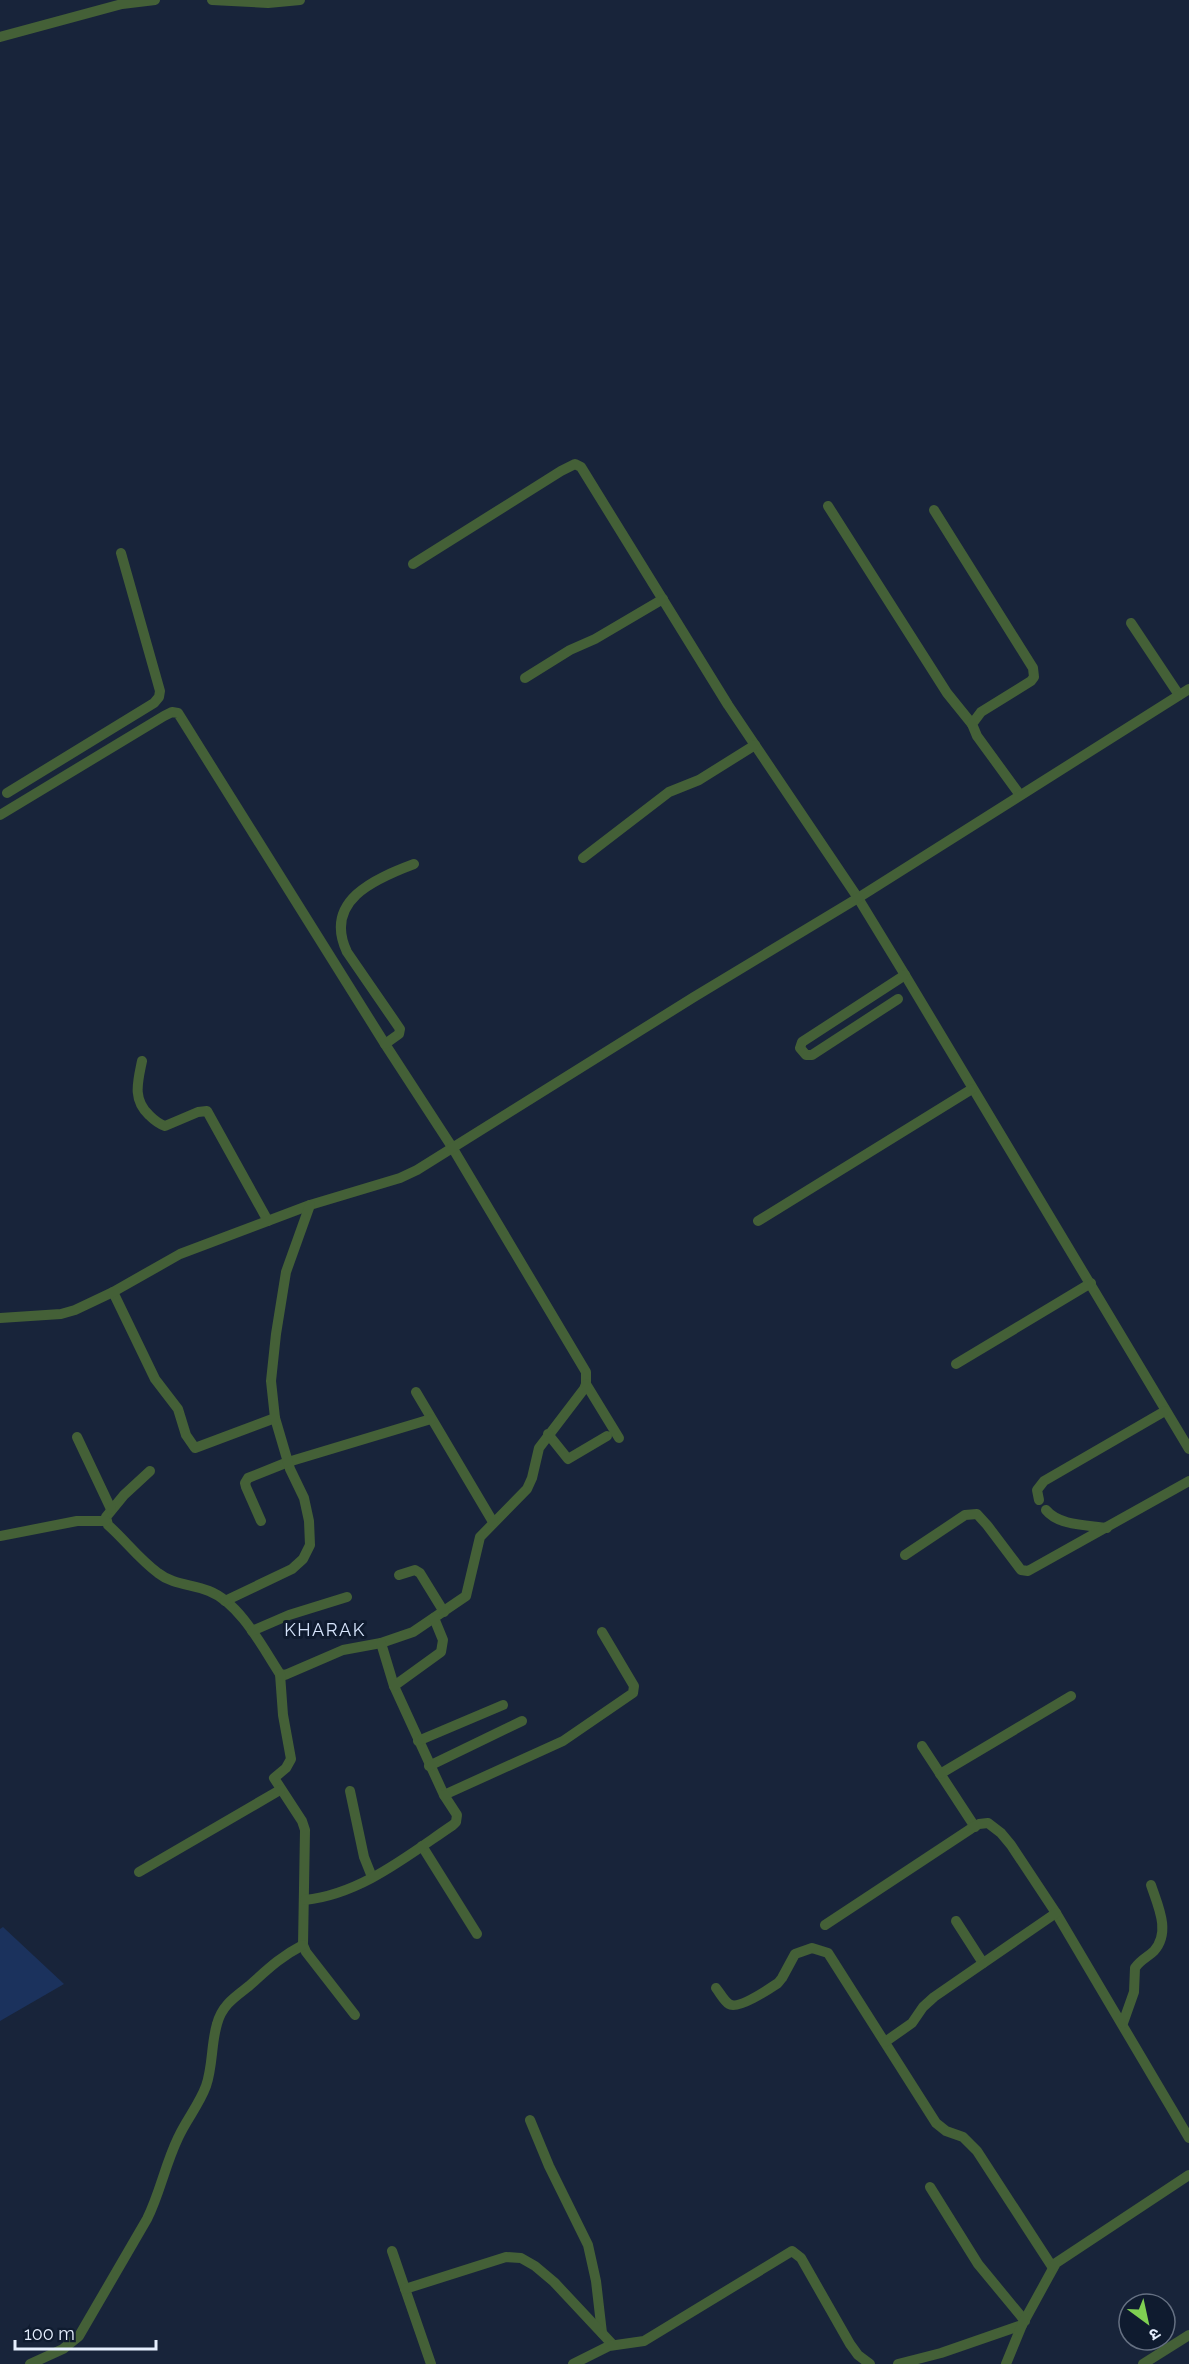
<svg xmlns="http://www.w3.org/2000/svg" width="1189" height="2364" font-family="Raleway,'Noto Sans Devanagari',sans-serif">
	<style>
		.green { fill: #1b325d }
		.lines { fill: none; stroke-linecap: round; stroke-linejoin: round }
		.street { stroke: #446037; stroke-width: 10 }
		.labels { text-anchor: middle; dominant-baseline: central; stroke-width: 6; stroke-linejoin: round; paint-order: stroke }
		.neighbourhood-label { font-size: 18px; letter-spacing: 1.5px; fill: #d7e5fc; stroke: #0f1b2f }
	</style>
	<rect width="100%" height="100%" fill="#18243a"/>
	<path class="green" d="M3,1927L64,1984L0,2021V1929Z"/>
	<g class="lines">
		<g class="street">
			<path d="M212,0L268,3L300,0"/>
			<path d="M0,37L122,4L155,0"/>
			<path d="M828,506L947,693L972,724"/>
			<path d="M934,510L1033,668L1034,677L1031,681L981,712L972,724L977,736L1020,795"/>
			<path d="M413,564L561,471L575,464L581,467L728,705L858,898L905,975L1189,1449"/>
			<path d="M1131,623L1179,695"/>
			<path d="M525,678L570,650L595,639L663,599"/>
			<path d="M7,793L154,703L159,697L160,691L121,553"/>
			<path d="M0,815L164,716L172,712L178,713L385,1044L452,1147L586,1372V1384L584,1389L539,1448L532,1478L527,1489L480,1537L466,1596L413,1632L381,1643L343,1650L285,1675L280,1674C263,1648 240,1603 209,1591C192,1584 173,1585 158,1573C139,1559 125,1540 108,1525L106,1517L124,1495L150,1471"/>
			<path d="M583,858L669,792L699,780L755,745"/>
			<path d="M898,999L812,1055H806L800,1048L802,1042L905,975"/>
			<path d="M385,1044L399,1034L400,1029L347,952C323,901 374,879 414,864"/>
			<path d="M142,1061C138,1081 132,1099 149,1115C154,1120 159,1124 165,1126L198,1112L207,1111L268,1221"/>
			<path d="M758,1221L972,1089"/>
			<path d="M113,1292L155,1379L178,1409L186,1435L195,1448L275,1418"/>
			<path d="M0,1318L61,1314L75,1310L113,1292L180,1254L310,1205L400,1178L417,1170L694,997L858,898L1189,689"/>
			<path d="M956,1364L1091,1283"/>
			<path d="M586,1384L619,1438"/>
			<path d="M416,1392L493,1522"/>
			<path d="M548,1434L568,1459L607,1436"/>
			<path d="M77,1437L111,1509"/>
			<path d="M1039,1500L1037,1490L1044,1481L1165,1411"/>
			<path d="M1046,1510C1059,1526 1088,1525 1107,1528"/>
			<path d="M261,1521L246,1487L245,1483L248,1478L288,1462L431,1419"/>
			<path d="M0,1536L77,1521H106"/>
			<path d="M905,1555L965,1515L977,1514L987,1525L1021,1570L1028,1571L1189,1481"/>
			<path d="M399,1575L415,1570L420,1573L444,1612"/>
			<path d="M225,1601L292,1569L303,1559L310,1545L309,1521L304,1498L290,1469L275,1418L271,1381L276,1334L286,1272L310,1205"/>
			<path d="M252,1631L289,1615L347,1597"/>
			<path d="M381,1643L394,1686L444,1795L563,1741L633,1693L634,1686L602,1632"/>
			<path d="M280,1674L283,1715L291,1759L286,1768L274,1778L302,1821L305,1830L303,1945L306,1952L355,2015"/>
			<path d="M394,1686L441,1652L443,1640L434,1618"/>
			<path d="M418,1741L503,1705"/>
			<path d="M922,1746L975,1827"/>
			<path d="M429,1766L522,1721"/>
			<path d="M940,1774L1071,1696"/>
			<path d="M350,1791L364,1857L372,1877"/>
			<path d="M422,1846L477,1934"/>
			<path d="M139,1872L280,1790"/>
			<path d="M305,1900C361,1894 407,1856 453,1825L456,1822L457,1815L444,1795"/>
			<path d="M956,1921L983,1963"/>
			<path d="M825,1925L972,1828L979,1824L988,1823L1001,1833L1011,1845L1056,1913L1189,2138"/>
			<path d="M716,1988C720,1993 724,2001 729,2004C738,2010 769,1989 778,1983L782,1978L795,1954L812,1948L828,1953L936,2123L946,2131L963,2137L977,2151L1053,2268"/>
			<path d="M1123,2023L1134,1992L1135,1968C1140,1960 1148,1957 1154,1951C1171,1932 1158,1906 1151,1885"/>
			<path d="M885,2042L912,2023L923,2007L934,1997L1056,1913"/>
			<path d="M530,2120L549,2166L588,2245L596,2281L602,2333"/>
			<path d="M930,2187L978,2264L1025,2321"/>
			<path d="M392,2251L431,2364"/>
			<path d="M405,2289L506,2257L521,2258L535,2266L554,2282L613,2345"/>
			<path d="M30,2364L63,2349L79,2336L147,2219C160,2193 165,2165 178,2138C186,2120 199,2105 206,2086C213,2066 211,2044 217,2024C222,2005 235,1997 249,1986C268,1969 280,1957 303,1945"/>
			<path d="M573,2364L609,2346L644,2341L792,2251L801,2258L850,2344L858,2355L870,2364"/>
			<path d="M898,2364L941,2353L1022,2325"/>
			<path d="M1006,2364L1022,2325L1056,2263L1189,2175"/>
			<path d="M1143,2364L1189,2335"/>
		</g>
	</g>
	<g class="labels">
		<g class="neighbourhood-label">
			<text x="325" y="1629">KHARAK</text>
		</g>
	</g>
	<g transform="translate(1147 2322) rotate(147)"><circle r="28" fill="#0f1b2f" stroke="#657082" stroke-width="1.5"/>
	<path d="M0-4.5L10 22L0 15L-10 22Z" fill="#7fd052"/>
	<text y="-9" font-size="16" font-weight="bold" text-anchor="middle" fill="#e6effe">उ</text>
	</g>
	<path d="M15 2340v9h141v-9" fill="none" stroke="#e6effe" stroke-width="3"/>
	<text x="24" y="2340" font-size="18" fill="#e6effe" stroke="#0f1b2f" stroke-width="4.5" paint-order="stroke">100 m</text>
</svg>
